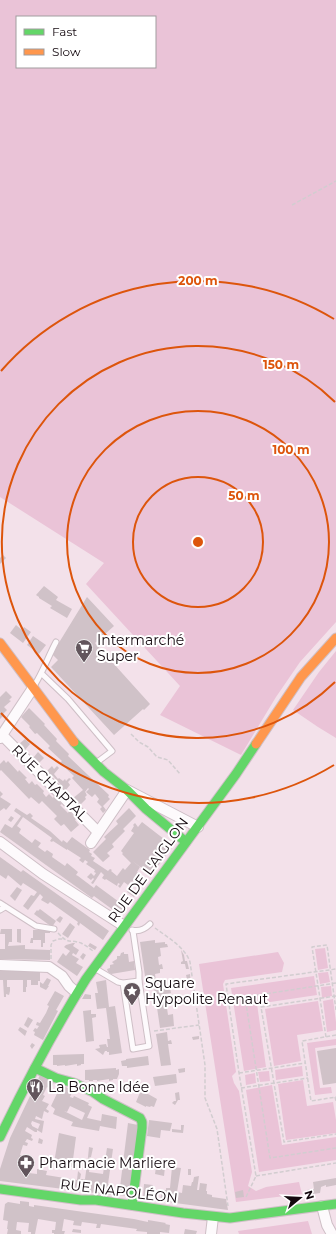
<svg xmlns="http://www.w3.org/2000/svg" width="336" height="1234" font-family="Montserrat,sans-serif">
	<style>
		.green { fill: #eac3d7; fill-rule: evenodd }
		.building { fill: #d0c2c8; fill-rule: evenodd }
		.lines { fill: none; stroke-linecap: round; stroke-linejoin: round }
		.lane-casing { stroke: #cebfc6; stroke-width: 7 }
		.street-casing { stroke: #cebfc6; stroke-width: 12 }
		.fast-casing { stroke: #cebfc6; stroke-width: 11 }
		.slow-casing { stroke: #cebfc6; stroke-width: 11 }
		.path { stroke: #d2cdd0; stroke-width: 1.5; stroke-dasharray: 4 2; stroke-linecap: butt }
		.lane { stroke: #fdfafc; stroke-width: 5 }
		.street { stroke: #fdfafc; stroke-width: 10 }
		.fast { stroke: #63d668; stroke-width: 9 }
		.slow { stroke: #ff974d; stroke-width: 9 }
		.ring { fill: none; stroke: #dd550c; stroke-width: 2 }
		.labels { text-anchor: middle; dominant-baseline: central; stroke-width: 4; stroke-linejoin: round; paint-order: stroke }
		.poi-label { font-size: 14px; fill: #14090f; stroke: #fff; text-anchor: start }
		.street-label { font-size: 14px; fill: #14090f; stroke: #fff }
		.centre { fill: #dd550c; stroke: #fff; stroke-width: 2 }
		.ring-label { font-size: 12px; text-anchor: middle; font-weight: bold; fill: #dd550c; stroke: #fff; stroke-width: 4; stroke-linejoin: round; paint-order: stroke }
	</style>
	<rect width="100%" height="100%" fill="#f3e1ea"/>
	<g class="green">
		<path d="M0,0H336V622L300,662L276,697L241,755L160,715L180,686L86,584L104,563L0,497ZM17,17H155V67H17Z"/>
		<path d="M336,651V738L318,727L293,710L319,672Z"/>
		<path d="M325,948L328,968L318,970L315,949Z"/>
		<path d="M278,952L284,963L282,972L225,980L223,984L236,1072L232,1076L234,1083L239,1091L252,1172L248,1186L256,1191L266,1187L299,1182L302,1194L236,1202L199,964Z"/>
		<path d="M328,972L330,982L320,984L318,973Z"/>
		<path d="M314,976L317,995L257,1004L266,1067L244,1071L231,988Z"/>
		<path d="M331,986L332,996L322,998L321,987Z"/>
		<path d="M333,999L336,1022V1030L327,1032L323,1001Z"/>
		<path d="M318,1001L323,1031L297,1035L301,1061L274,1066L265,1009Z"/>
		<path d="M336,1039V1045L315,1048L320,1088L331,1087L332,1093L315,1095L307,1043Z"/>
		<path d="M302,1066L303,1076L276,1080L275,1070Z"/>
		<path d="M269,1071L270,1081L260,1082L258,1072Z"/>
		<path d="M255,1073L256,1083L246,1085L245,1075Z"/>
		<path d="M303,1080L307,1106L333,1102L336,1120V1133L286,1140L278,1084Z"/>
		<path d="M272,1085L282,1145L336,1137V1160L259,1172L246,1090Z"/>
		<path d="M308,1221L312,1234H239L238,1231Z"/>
	</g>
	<g class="building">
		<path d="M3,555L6,558L0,564V558Z"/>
		<path d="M44,586L58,597L56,600L72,609L67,618L50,608L52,606L39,598V597L36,595Z"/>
		<path d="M87,597L114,626L95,643L150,704L144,710L143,709L114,735L51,667L58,660L52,654Z"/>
		<path d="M16,625L22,630L24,627L31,632L23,643L10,633Z"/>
		<path d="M33,636L46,645L39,654L27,645Z"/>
		<path d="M6,691L12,697L9,700L11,701L4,707L7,710L3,714L4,715L0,719V697Z"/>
		<path d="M29,708L45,724L44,725L57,739L56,741L69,754L68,756L109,795L108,797L110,799L103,806L106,810L103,813L100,809L102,807L97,802L99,799L95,794L92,797L86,792L89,789L88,788L85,792L86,793V794L87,795L85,797L86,799L79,806L72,799L83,790L72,778L74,776L60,763L62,761L48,748L50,746L37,733L35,734L29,727L30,726L21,717Z"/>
		<path d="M25,739L30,744L25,750L19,744Z"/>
		<path d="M38,752L44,758L38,764L33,758Z"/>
		<path d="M4,760L6,763L8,761L18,772L19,770L27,778L25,779L29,784L32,781L35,785L37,784L44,791L43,793L46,797L49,794L53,798L54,796L62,804L60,805L68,813L69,811L76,819L75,820L79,825L71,832L64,824L61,826L54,819L57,816L42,801L39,804L31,797L29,799L1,770L0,771V764Z"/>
		<path d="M52,766L54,769L57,766L59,768L54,774L58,779L59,778L63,781L65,779L66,781L69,778L71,779L68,782L70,785L65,791L59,785L60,784L53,776L51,777L46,772Z"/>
		<path d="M0,791L3,794L0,797L11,804L6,810L4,808L0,811Z"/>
		<path d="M16,808L27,815L30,813L33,816L31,818L50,831L62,842L63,840L67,843L72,837L90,850L89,852L92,854L91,856L95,858L93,861L108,871L110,869L112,870L111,871L117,876L123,868L125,870L131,863L122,854L123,853L121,851L134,833L131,831L134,826L133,825L135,823L138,827L142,822L173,846L151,875L131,860L140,867L137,872L138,873L132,882L131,881L128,885L124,882L120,888L118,886L120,884L118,883L117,886L106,879L105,880L102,878L104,875L101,872L93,884L91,883L94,879L93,878L91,880L87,877L91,873L94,876L96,873L94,872L95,870L86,864L88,862L85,860L83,863L79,860L81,858L67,849V850L53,841L52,842L50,841L52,838L23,817L17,826L21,829L19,833L32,843L35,839L41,843L38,847L45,852L47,850L53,854L52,857L65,866L67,863L78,872L76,875L78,876L94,888L96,885L126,907L120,915L94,896L92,898L0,832L5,824L12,828L21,816L14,811Z"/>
		<path d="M129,808L136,816L123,829L125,831L112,844L114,847L107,853L110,856L103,862L93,852L106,839L104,837L118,824L116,821Z"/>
		<path d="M11,816L14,818L11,822L8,820Z"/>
		<path d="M0,857L21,872L23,870L109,931L103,940L80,923L79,926L77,924L78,922L50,902L48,904L41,900L43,897L40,894L28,910L23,906L31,895L34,896L37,892L23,883L21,886L8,875L6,879L0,875Z"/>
		<path d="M17,887L22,890L15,901L10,896Z"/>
		<path d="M130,887L138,892L134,897L127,892Z"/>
		<path d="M40,909L56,921L52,927L34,914L37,910L38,911Z"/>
		<path d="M60,916L63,918L60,923L56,920Z"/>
		<path d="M70,923L75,927L68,938L62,934Z"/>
		<path d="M1,929H12V942H9L8,946L25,945V949L50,950V960L0,959V949H5V934H0Z"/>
		<path d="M17,929H21V943L17,942Z"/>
		<path d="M33,930H50V933H45V943H43V947H41V940H33V943H30L31,938H33Z"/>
		<path d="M155,940V943L165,942V944H167L168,947L160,948L161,956L158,957L159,965L162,964L163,969H160V973L155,974L156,982L146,983L140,942Z"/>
		<path d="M73,943H75L73,946L79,950L76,955L73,953L72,955L79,959L76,963L83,967L77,976L57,962L63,953L66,956L70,951L64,947L66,945Z"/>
		<path d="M90,943L97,947L95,950L88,946Z"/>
		<path d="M181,950L184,955L185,961H187L189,969H186L185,964H181V962L183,961Z"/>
		<path d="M124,952V954H128L129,962L134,961L135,970L111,974L108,972L107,969L110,968V965L114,964L112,962L117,959V956H120L121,953Z"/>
		<path d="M83,953L86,955L83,960L80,957Z"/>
		<path d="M0,969L40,970V981H38V985H31V980H27V987H26V992H23V980H7V987H10V991L9,995L6,994V997H4L3,980H0Z"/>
		<path d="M190,974L191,984H188L186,975Z"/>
		<path d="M47,978L51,980L48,986H49L46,990L40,987V982L43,984Z"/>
		<path d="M106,980L109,1007L115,1006L122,1053L109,1055V1052H107V1051H105L103,1055L95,1049L100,1048L99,1045L106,1044L107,1047H108L107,1039H110L106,1008L97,1009L95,993H98L96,982Z"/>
		<path d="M164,986V988H170L171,993L165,994L168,1015L173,1014L174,1026L160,1028L154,987Z"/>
		<path d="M55,991L64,996L56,1010L58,1011L43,1040L34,1035L35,1032L33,1031L35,1028L37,1029L39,1026L36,1025L37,1022L40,1023L46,1013L49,1006L47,1005Z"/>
		<path d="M85,994L91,995V999H82Z"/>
		<path d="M91,1010V1014H96V1017L92,1018L94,1041L86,1042L83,1011Z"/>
		<path d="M28,1017L33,1020L28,1028L24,1025Z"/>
		<path d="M20,1027L27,1031L25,1036L18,1030Z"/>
		<path d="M167,1032L168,1041L171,1040L172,1044H168L171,1065L161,1066L156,1034Z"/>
		<path d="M199,1036V1039L193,1040L192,1037Z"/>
		<path d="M32,1043L35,1045L32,1049L30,1046Z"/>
		<path d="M336,1048V1083L323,1085L317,1051Z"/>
		<path d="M84,1054V1064H81V1065L77,1066V1064L65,1066V1065L57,1066V1065H53V1055Z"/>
		<path d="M148,1056L149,1065L127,1068V1066H122L121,1061L126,1060V1059Z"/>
		<path d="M116,1068V1070L119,1069V1074L117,1079H113V1080L109,1081V1079L97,1081V1080H93V1081H89V1080H85V1070Z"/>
		<path d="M185,1068V1072L179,1073L178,1069Z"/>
		<path d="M176,1074L177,1083L155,1086L153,1077Z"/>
		<path d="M40,1075L54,1082L51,1089L47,1087L43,1095L45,1096L42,1101L49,1104L46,1109L49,1111L48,1113L44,1111L42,1119L36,1116L35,1119L44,1121L42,1133L37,1130V1132H35L27,1127L25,1131L32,1135L31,1138L33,1139L32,1141L27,1139L25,1142L28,1143L27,1146L23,1145L20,1155L26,1158L21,1172L37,1174V1169L47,1171L46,1175L77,1180L78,1171L81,1174L80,1179H85L88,1157L91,1158L89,1172L103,1174L107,1148L113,1149L108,1184H112L111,1195L0,1181V1169L10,1138ZM32,1121L40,1124L38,1129L32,1126V1125L31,1124Z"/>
		<path d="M61,1085L73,1090L70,1097L73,1098L74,1096L89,1103L88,1105L92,1107L87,1118L101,1121L102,1114L117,1117L116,1129L100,1126L99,1131L71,1126L73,1122L53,1114L55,1109L51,1106ZM70,1106L85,1113L82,1120L64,1111L67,1112Z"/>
		<path d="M141,1090L157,1099L154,1107L151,1106L150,1107L146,1106V1107L136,1102Z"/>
		<path d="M179,1092L180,1100H178L175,1105L172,1103L174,1101H176L175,1093Z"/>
		<path d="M149,1120L172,1123L170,1131L161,1130L160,1138L147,1136Z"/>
		<path d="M128,1123L138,1125L129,1196L119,1195Z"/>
		<path d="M181,1125H184L183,1133L172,1132V1129L181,1130Z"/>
		<path d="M59,1133L76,1137L72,1167L54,1163Z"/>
		<path d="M39,1138L43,1140L42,1144L38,1143Z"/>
		<path d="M89,1147L93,1148L91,1157H88Z"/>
		<path d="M156,1167H165L164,1176L155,1174Z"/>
		<path d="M172,1167L181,1168L177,1192L182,1193L183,1185L191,1186L192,1182H193L194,1177L199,1176L197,1190H199L200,1183L207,1184L206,1191H207V1194L212,1195V1197L226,1199L228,1210L160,1201L162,1190H166V1188H170Z"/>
		<rect x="188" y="1169" width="3" height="6"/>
		<path d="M336,1178V1185L326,1187V1185L321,1187L320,1193L307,1195V1190L314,1189L313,1182Z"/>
		<path d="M144,1184L153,1185L152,1199L143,1198Z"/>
		<path d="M243,1190L244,1197L236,1198L235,1192Z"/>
		<path d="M20,1201L29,1202V1206L34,1207V1205L134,1219L143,1221L148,1222V1220L166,1223L165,1224L170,1225L169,1233L160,1232V1234H147V1232L136,1231L137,1229L101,1224L100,1228H96L97,1224L82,1222L81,1226L73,1225L74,1221L64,1219L62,1231H65L64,1234H54V1233H52V1230H55L56,1222L38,1219L35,1234H31V1232H28L29,1223L17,1222L16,1230L21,1231V1234H7L8,1229H7L8,1221L3,1220L5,1204L8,1202L20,1204Z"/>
		<path d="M73,1229L81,1230V1233L72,1232Z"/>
		<path d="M185,1229L197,1231L196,1234H184Z"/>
	</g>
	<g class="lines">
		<defs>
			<g id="lane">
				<path d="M42,674L68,699L112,751L96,763"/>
				<path d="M34,686C43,672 48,657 56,642"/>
				<path d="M0,903L36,926L54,929"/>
				<path d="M0,910L5,907"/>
				<path d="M132,930C139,932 145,929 150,924"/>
				<path d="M133,931L139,972V981"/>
				<path d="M96,969L118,982L123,983L139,981L149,1046L133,1049L123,983"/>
			</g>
			<g id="street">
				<path d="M2,735L98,832"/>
				<path d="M0,738L33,688"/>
				<path d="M0,842L43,874L124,926"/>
				<path d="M91,843L127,790L198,827"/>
				<path d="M0,965L49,967L62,976L69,986L77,993"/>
				<path d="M322,1206L327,1225L332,1234"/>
				<path d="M211,1234L213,1217"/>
			</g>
			<g id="fast">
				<path d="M74,742L104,772L127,790L146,809L186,842"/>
				<path d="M35,1068L56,1078L74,1083L93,1092L103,1099L140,1118L142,1122V1128L132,1205"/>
				<path d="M0,1137C26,1083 54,1030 86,979L236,774L256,744"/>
				<path d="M0,1189L81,1200H96L183,1213L230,1218L336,1204"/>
			</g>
			<g id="slow">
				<path d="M0,643L74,742"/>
				<path d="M256,744L301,677L336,638"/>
			</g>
		</defs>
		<use href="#lane" class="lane-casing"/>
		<use href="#street" class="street-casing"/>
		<use href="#fast" class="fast-casing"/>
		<use href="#slow" class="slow-casing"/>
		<g class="path">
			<path d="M292,205L336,181"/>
			<path d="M131,734L139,742L148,747L157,757L168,760L180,774"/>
			<path d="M155,928C167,937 185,947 190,962L205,1065V1098L217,1129L228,1206"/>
			<path d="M58,933C69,945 69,939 81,943C85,945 89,948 93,951"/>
			<path d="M51,959V945L53,941L59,939H63"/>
			<path d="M336,983L245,997L270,1158L336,1148"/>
			<path d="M336,996L261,1007L284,1142L336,1134"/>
			<path d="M154,1031L199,1025"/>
			<path d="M336,1035L302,1041L311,1101L336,1097"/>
			<path d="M326,1037L312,947L327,945L336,1010"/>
			<path d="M239,1073L305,1063"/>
			<path d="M241,1088L308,1078"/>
			<path d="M335,1097L336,1101"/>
			<path d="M256,1176L336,1163"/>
			<path d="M246,1197L256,1176L239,1073L226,984L336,969"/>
		</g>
		<use href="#lane" class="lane"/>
		<use href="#street" class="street"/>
		<use href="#fast" class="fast"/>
		<use href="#slow" class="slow"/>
	</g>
	<g class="ring">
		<circle cx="198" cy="542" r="65"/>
		<circle cx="198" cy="542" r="131"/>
		<path d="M335 682A196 196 0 1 1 335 402"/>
		<path d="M334 765A261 261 0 0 1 1 713M1 371A261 261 0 0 1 334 319"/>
	</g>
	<defs>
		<symbol id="supermarket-pin" viewBox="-11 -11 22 30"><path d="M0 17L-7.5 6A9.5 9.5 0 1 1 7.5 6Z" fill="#62555c" stroke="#fff"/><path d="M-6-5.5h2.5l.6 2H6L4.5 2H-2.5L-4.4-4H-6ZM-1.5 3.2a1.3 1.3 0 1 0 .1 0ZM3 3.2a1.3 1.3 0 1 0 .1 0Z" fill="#fff"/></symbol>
		<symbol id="sight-pin" viewBox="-11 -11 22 30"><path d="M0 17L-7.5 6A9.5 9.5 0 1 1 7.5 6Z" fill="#62555c" stroke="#fff"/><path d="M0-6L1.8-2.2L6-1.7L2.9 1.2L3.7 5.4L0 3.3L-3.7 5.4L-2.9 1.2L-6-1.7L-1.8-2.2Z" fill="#fff"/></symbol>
		<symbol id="restaurant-pin" viewBox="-11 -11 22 30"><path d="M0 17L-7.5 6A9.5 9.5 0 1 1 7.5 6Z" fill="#62555c" stroke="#fff"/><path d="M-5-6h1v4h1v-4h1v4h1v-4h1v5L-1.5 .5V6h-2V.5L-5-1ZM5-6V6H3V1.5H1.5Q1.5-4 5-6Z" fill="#fff"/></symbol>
		<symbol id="pharmacy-pin" viewBox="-11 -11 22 30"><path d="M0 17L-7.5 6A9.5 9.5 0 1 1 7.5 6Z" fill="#62555c" stroke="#fff"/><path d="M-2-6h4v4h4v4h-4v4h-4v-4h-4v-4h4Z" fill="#fff"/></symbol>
	</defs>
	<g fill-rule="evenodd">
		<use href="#supermarket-pin" x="74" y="638" width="20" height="27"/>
		<use href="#sight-pin" x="122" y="981" width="20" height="27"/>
		<use href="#restaurant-pin" x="25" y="1077" width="20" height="27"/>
		<use href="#pharmacy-pin" x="16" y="1153" width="20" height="27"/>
	</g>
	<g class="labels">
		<g class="poi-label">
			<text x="97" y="640">Intermarché<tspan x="97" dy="16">Super</tspan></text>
			<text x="145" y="983">Square<tspan x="145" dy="16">Hyppolite Renaut</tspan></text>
			<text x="48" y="1087">La Bonne Idée</text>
			<text x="39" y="1163">Pharmacie Marliere</text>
		</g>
		<g class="street-label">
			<text transform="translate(50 783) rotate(45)">RUE CHAPTAL</text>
			<text transform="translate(148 870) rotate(-54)">RUE DE L'AIGLON</text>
			<text transform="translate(119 1191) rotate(7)">RUE NAPOLÉON</text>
		</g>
	</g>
	<circle cx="198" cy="542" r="6" class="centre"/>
	<g class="ring-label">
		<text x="198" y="285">200 m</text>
		<text x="281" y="369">150 m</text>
		<text x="291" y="454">100 m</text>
		<text x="244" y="500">50 m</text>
	</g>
	<rect x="16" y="16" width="140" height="52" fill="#ffffff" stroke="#a19d9f"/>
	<rect x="24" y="29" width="20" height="6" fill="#63d668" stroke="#a19d9f"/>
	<text x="52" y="36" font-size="12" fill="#14090f">Fast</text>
	<rect x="24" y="49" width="20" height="6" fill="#ff974d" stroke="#a19d9f"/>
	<text x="52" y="56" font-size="12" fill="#14090f">Slow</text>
	<g transform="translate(300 1198) rotate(72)" stroke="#ffffff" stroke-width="3" paint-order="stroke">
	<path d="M0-3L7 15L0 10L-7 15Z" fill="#14090f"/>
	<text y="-6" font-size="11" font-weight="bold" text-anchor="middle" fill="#14090f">N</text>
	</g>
</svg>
